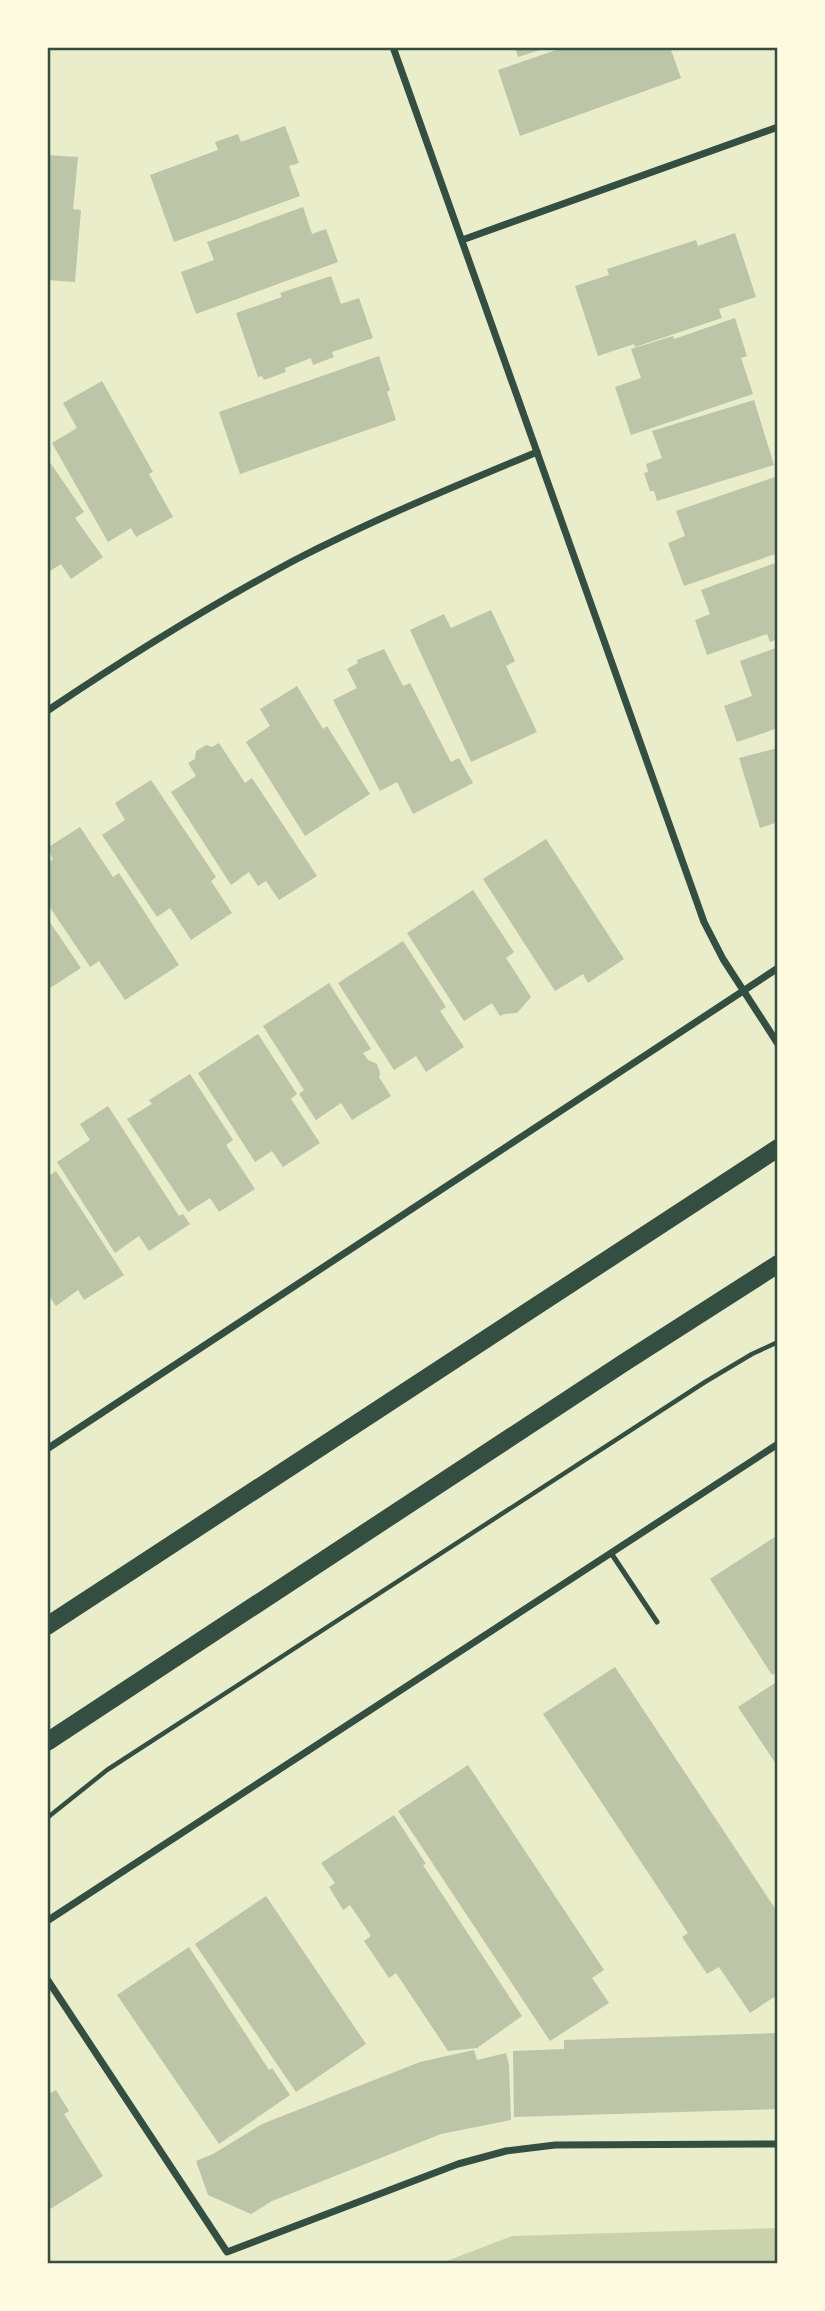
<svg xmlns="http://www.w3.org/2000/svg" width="825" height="2311" font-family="'Nunito Sans',sans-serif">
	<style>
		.green { fill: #cad2ad }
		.building { fill: #bcc5a7 }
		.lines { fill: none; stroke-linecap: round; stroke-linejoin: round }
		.path { stroke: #344e41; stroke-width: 4.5 }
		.service { stroke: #344e41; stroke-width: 5 }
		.minor { stroke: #344e41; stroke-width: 7 }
		.primary { stroke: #344e41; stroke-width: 18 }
		.neatline { fill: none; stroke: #344e41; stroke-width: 2.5 }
	</style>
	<rect width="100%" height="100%" fill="#e9edc9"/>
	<path class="green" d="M778,2228V2264H439L512,2236Z"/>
	<g class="building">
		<path d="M515,47H546V48L518,57Z"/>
		<path d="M565,47H670L681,78L520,136L498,70Z"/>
		<path d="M285,126L299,163L289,166L300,196L174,242L150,175L218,150L215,142L238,134L241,142Z"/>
		<path d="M47,155L78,157L73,209L81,210L75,282L47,280Z"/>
		<path d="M303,207L312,234L326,229L338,262L196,314L181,272L214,260L207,242Z"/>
		<path d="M735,233L756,297L719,309L722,318L635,347L634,344L598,356L575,286L609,275L607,269L696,240L698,246Z"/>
		<path d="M331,276L341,304L359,298L373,338L332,352L334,357L313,365L311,358L285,368L286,372L264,380L262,376L258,377L236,313L282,297L280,293Z"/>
		<path d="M735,318L747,356L741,358L753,394L631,435L615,387L641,378L631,349L673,336L674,339Z"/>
		<path d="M379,356L390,390L387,392L396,420L240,474L219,412Z"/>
		<path d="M102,381L153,472L149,474L173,517L136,537L131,528L108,542L52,443L77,428L63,403Z"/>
		<path d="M754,400L774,465L657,501L654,491H650L644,473L648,472L646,464L662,458L652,431Z"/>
		<path d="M47,458L84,512L75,518L103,557L71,579L61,564L47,573Z"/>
		<path d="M778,476V553L684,586L668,543L685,536L676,511Z"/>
		<path d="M778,562V639L770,642L767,634L707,655L695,620L710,614L701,590Z"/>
		<path d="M491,610L515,661L506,666L537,732L471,762L410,630L444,614L451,628Z"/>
		<path d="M778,647V728L737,742L724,706L752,696L740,661Z"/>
		<path d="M384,649L403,686L410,683L451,762L459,758L473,783L413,814L397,782L380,791L333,700L357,688L347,669L358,663L357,660Z"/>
		<path d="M297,686L323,729L327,726L370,794L305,836L246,742L270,726L260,709Z"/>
		<path d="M219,743L245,783L252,778L317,876L279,900L266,881L258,886L249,872L231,885L171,792L196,776L188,763L195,759L196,751L206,745L212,747Z"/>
		<path d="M778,748V822L760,828L739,758Z"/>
		<path d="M151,780L216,877L211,881L232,913L191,940L170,908L157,917L102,835L125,820L115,803Z"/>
		<path d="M80,827L113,877L119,873L179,965L125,1000L99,961L90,967L47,903V863L53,859L47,848Z"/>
		<path d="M546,839L624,959L588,983L583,974L555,991L483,879Z"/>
		<path d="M473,890L514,952L506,958L531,997L517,1013L504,1014L500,1016L492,1003L464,1021L407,933Z"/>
		<path d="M47,918L81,968L47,990Z"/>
		<path d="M403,941L446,1007L440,1011L464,1047L426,1072L416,1056L394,1070L338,983Z"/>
		<path d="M329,983L371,1049L363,1053L368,1060L377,1064L380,1073L379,1077L391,1096L352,1120L341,1103L316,1120L299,1094L304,1090L263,1026Z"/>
		<path d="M258,1034L297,1094L291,1099L320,1143L283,1167L272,1151L255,1162L198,1073Z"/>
		<path d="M190,1074L233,1140L226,1145L255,1189L219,1212L210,1198L188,1212L127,1119L152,1104L149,1100Z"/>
		<path d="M108,1106L179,1216L183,1214L190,1224L149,1251L139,1236L115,1253L57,1162L90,1140L80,1124Z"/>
		<path d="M56,1171L124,1275L84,1300L78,1290L56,1306L47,1293V1177Z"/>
		<path d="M778,1535V1671L772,1675L710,1579Z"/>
		<path d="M615,1667L778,1913V2002L774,1997L750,2013L719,1967L707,1974L682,1937L688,1933L543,1714Z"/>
		<path d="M778,1681V1767L738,1707Z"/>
		<path d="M468,1765L604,1970L592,1978L609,2003L550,2041L398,1811Z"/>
		<path d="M394,1815L426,1864L423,1865L522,2016L477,2048L448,2051L396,1973L389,1978L364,1941L371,1936L350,1905L343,1910L329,1887L335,1883L321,1863Z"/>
		<path d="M266,1896L366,2044L296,2092L195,1944Z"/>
		<path d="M189,1947L269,2070L272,2068L290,2095L219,2144L117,1995Z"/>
		<path d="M778,2033V2109L514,2117L513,2051L564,2049V2040Z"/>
		<path d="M474,2050L477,2060L506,2053L509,2065L511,2120L441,2134L272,2201L251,2214L208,2195L196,2161L213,2154L262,2124L420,2062Z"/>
		<path d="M56,2090L69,2111L64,2114L103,2176L47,2211V2095Z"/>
	</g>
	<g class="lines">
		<path class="path" d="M47,1818L107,1770L705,1382L752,1354L778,1342"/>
		<path class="service" d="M611,1553L657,1622"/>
		<g class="minor">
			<path d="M393,47L704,922L723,959L778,1044"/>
			<path d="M462,240L778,127"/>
			<path d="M47,711C127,657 209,606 293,561C372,520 455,486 537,452"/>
			<path d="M47,1449L778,968"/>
			<path d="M47,1921L778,1444"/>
			<path d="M47,1979L227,2252L458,2164L506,2151L555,2145L778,2144"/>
		</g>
		<g class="primary">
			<path d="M47,1626L778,1148"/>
			<path d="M47,1742L625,1362L778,1264"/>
		</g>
	</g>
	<rect width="825" height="2311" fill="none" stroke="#fefae0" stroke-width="98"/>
	<rect x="49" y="49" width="727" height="2213" class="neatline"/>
</svg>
